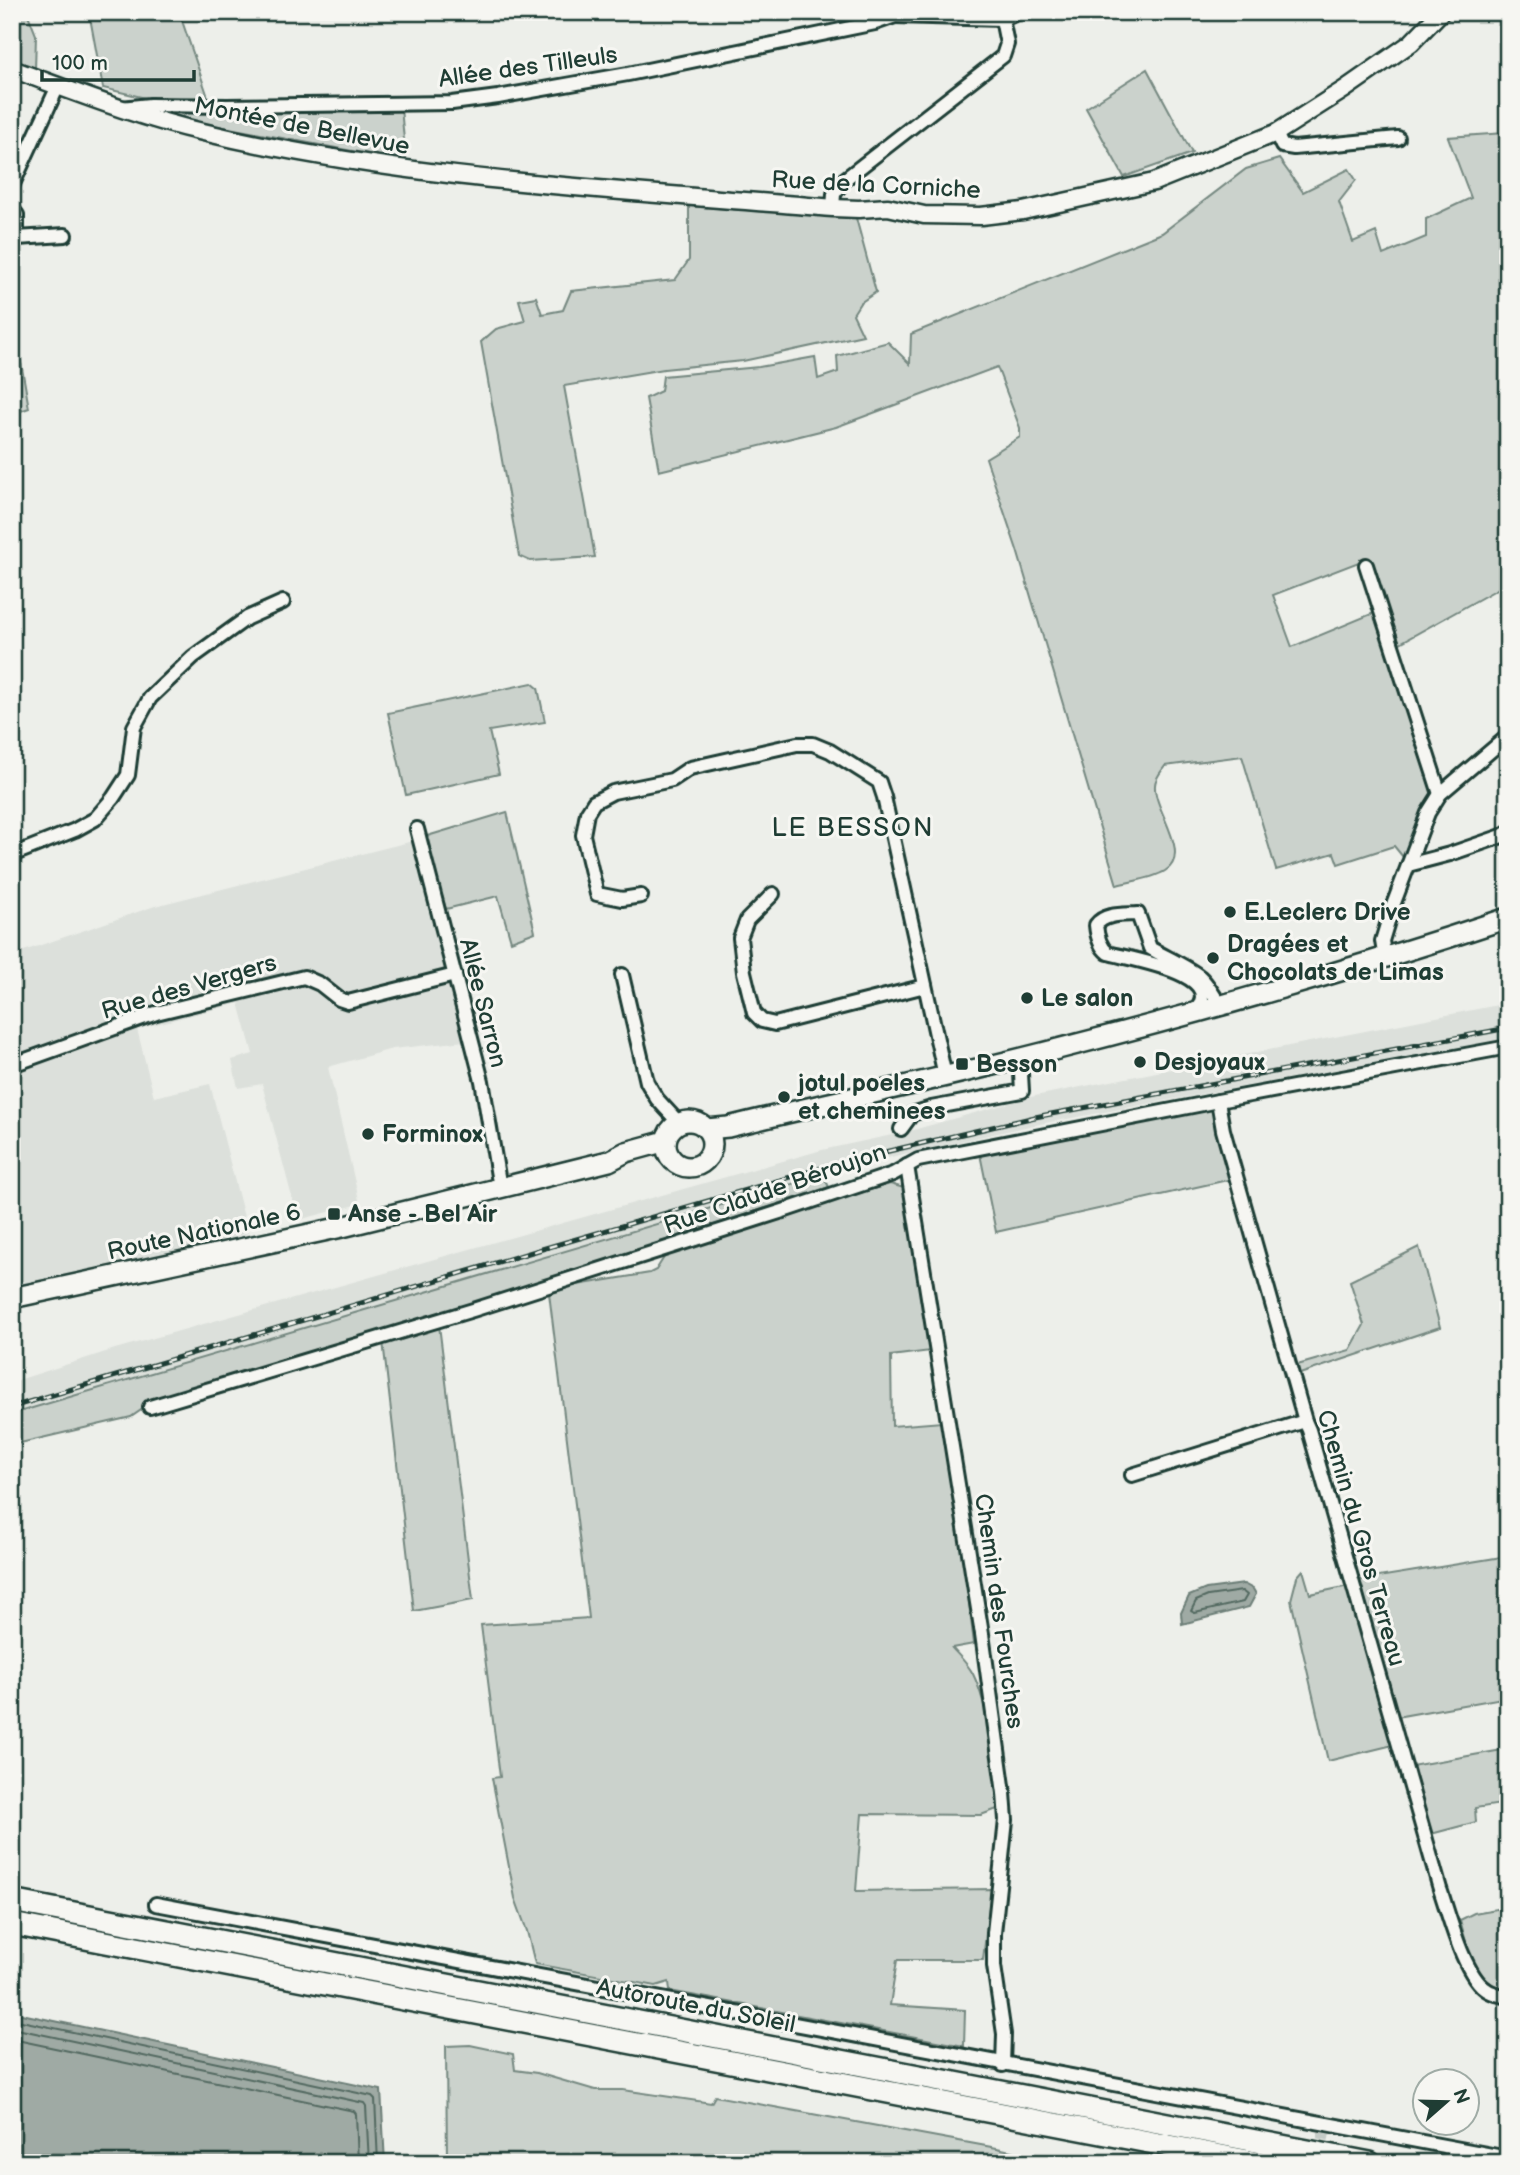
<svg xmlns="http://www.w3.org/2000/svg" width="1520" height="2175" font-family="'Balsamiq Sans',sans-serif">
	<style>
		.built { fill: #dce0db }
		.green { fill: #cbd2cc; stroke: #758880; stroke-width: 2 }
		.water { fill: #9faaa4; stroke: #6c7e77; stroke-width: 2 }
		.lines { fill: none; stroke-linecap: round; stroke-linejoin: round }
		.shore { stroke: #526961; stroke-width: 2 }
		.street-tunnel { stroke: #c4cbc6; stroke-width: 12; stroke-dasharray: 12 6; stroke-linecap: butt }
		.street-casing { stroke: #1f3d34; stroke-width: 18 }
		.secondary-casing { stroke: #1f3d34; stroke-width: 21 }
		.primary-casing { stroke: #1f3d34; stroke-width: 24 }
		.highway-casing { stroke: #1f3d34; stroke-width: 26 }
		.street { stroke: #f6f6f2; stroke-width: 12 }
		.secondary { stroke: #f6f6f2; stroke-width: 16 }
		.primary { stroke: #f6f6f2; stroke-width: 19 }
		.highway { stroke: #f6f6f2; stroke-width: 21 }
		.rail-casing { stroke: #1f3d34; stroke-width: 5 }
		.rail { stroke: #f6f6f2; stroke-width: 2.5; stroke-dasharray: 8; stroke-linecap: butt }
		.poi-dot { fill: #1f3d34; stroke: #f6f6f2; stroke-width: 2.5 }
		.labels { text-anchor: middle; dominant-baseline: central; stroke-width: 6; stroke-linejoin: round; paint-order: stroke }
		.street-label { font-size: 24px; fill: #1f3d34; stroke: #f6f6f2 }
		.poi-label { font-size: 24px; font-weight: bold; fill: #1f3d34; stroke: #f6f6f2; text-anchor: start }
		.neighbourhood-label { font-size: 26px; letter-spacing: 2px; fill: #1f3d34; stroke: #f6f6f2 }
	</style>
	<rect width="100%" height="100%" fill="#edefea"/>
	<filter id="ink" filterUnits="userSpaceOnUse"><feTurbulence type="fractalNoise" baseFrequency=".0143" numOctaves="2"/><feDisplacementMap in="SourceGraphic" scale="14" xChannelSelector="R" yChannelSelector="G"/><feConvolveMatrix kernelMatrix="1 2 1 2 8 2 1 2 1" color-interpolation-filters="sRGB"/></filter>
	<g filter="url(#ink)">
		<g class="built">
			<path d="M417,840L464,1041L392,1049L328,1067L360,1204L298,1220L262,1084L238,1088L232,1060L253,1054L239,1003L137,1029L154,1097L210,1084L248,1233L12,1292V955L155,906Z"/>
			<path d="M1508,1003V1038L1034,1125L899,1155L823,1175L12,1414V1382L115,1349L822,1150L906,1132L1035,1096Z"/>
		</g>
		<g class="green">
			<path d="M12,12H27L36,35L35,70L12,62Z"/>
			<path d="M89,12H179L208,97L150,99L103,88Z"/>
			<path d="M1147,69L1192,153L1124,177L1086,108Z"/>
			<path d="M401,108L406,161L186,120L181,112Z"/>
			<path d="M1505,133L1508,141V583L1400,643L1369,558L1273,595L1292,647L1376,612L1436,788L1419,820L1403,857L1394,846L1338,864L1334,853L1276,870L1242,756L1165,766C1161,772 1155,778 1155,785C1153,809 1193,854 1165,871C1152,879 1132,881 1117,885L1017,550L986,458L1020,437V428L997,367L836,427L659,471L646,398L661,391L663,376L759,367L815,357L818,379L838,372L837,356L888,342L910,364L911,334L1162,233L1246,169L1279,159L1303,192L1349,169L1356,180L1339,202L1353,242L1376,232L1383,255L1426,237V219L1471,198L1448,137Z"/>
			<path d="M689,206L856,218L876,292L860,303L853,314L863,335L743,361L664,369L564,386L595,557L530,561L519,556L481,342L496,329L525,321L519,300L536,297L542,314L563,310L571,291L675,280L689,260Z"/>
			<path d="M12,311L29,408L12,414Z"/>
			<path d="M532,683L538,688L545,722L489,731L499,774L406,795L388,713Z"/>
			<path d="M507,812L535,932L511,941L498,896L446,909L424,837Z"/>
			<path d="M1215,1108L1232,1179L996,1232L980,1154Z"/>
			<path d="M823,1175L829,1187L578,1270L535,1286L150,1404L131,1417L12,1445V1414Z"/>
			<path d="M890,1184L904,1188L931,1351L891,1356L892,1426L942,1422L959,1520L974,1644L952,1648C959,1656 968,1664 973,1674C990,1709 996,1769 1000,1808L981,1815L862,1814L856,1891L991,1889L983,1960H897L890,2005L965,2010L964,2046L670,1991L669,1982L656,1986L535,1964L527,1931L515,1898L492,1778L500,1777L481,1625L589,1618L549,1293L571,1286L650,1273L656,1270L668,1251Z"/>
			<path d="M1419,1247L1440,1327L1297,1375L1294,1366L1350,1350L1364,1325L1350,1281Z"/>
			<path d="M439,1325L473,1600L414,1611L383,1341Z"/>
			<path d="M1508,1556V1697L1396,1717L1360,1580Z"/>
			<path d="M1303,1570L1310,1594L1349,1586L1393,1745L1328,1761L1291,1600L1297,1577Z"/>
			<path d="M1508,1749V1803L1475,1808L1476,1822L1431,1834L1411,1766Z"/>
			<path d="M1508,1907V1991C1470,1980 1470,1953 1460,1920L1474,1913Z"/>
			<path d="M470,2045L513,2054L515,2070L537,2073L595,2090H623L711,2103L715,2096L997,2148L1066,2163H447L446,2046Z"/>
		</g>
		<g class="water">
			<path d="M1244,1584L1253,1589L1256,1594L1249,1607L1182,1624L1181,1613L1189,1596L1206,1589Z"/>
			<path d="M12,2012L381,2090L385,2163H12Z"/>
		</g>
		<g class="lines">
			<g class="shore">
				<path d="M1242,1591L1247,1595L1243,1602L1195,1613L1191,1611L1196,1601L1208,1596Z"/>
				<path d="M12,2019L372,2096L375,2099L378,2163"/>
				<path d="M12,2028L364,2103L366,2106L369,2163"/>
				<path d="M12,2039L354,2111L356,2114L358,2163"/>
			</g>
			<path class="street-tunnel" d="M1319,2157L1324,2133"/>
			<defs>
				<g id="street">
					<path d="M890,12L895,16L1002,19L1020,12"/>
					<path d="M121,108L150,105L227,106L452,103L498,97L628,74L875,23L895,16"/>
					<path d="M1276,133L1282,146L1294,148L1398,138"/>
					<path d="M12,186L58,86"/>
					<path d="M833,208L834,194L845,179L1003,56L1007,44L1002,19"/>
					<path d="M12,209L17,215V238L65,235"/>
					<path d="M1366,565L1440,794"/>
					<path d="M417,829L482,1081L500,1188"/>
					<path d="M12,855L75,830L95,819L113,798L128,775L134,727L150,698L193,657L247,618L283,602"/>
					<path d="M1408,865L1450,854L1502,836L1508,832"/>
					<path d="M773,894L747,920L740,938L744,972L754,1013L762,1021L775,1024L925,986"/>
					<path d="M641,896L622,899L597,894L583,835L587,813L594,802L613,792L672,780L690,768L797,744H813L830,751L879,782L884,797L945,1076"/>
					<path d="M1385,959L1382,941L1392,908L1428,813L1440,794L1508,736"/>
					<path d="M622,975L647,1082L657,1099L679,1123"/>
					<path d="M1193,1013C1233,974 1128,959 1108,953C1100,947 1097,936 1096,925C1105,913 1123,915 1138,914L1150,948C1163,956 1190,968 1200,977C1209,985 1213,996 1221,1005"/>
					<path d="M12,1065L156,1013L304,977L320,984L339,999L348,1002L455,975"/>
					<path d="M1218,1101L1223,1130L1305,1421L1309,1430L1440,1889C1449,1915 1464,1976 1487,1990C1492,1994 1501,1995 1508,1997"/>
					<path d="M901,1129L912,1114L931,1108L1022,1091L1021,1074L1019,1065"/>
					<path d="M907,1166L982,1634L1004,1793L1006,1820L994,1933V1966L1004,2034L1003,2065"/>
					<path d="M150,1407L473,1310L783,1211L893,1174L918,1160L1218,1101L1508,1047"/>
					<path d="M1132,1475L1305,1421"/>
					<path d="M156,1904L1508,2158"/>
				</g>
				<path id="secondary" d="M12,69C75,92 137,117 203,132C409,181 622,190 833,208L859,209L888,207L924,215L981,216L1023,211L1154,182L1276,133L1345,89L1411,43L1441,12"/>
				<g id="primary">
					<circle cx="689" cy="1144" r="23"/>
					<path d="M707,1129L728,1127C837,1100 946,1078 1054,1050C1207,1011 1358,968 1508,918"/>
					<path d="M12,1298L342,1227L609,1161L626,1152L666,1141"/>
				</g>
				<g id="highway">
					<path d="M12,1901L1370,2163"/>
					<path d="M12,1924L1258,2163"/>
				</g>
			</defs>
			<use href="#street" class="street-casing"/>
			<use href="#secondary" class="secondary-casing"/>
			<use href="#primary" class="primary-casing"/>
			<use href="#highway" class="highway-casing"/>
			<use href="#street" class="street"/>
			<use href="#secondary" class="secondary"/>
			<use href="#primary" class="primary"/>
			<use href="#highway" class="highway"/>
			<defs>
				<path id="rail" d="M12,1407L542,1249L846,1161L1035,1117L1508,1028"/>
			</defs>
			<use href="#rail" class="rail-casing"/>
			<use href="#rail" class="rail"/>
		</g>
	</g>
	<g class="poi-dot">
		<circle cx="1230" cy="912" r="7"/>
		<circle cx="1213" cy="958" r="7"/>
		<circle cx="1027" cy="998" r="7"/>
		<circle cx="1140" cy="1062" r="7"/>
		<rect x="955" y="1057" width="14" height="14" rx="3.5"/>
		<circle cx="784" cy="1097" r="7"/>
		<circle cx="368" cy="1134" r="7"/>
		<rect x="327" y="1207" width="14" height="14" rx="3.5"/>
	</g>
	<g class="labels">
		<g class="street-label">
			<text transform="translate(528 67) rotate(-8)">Allée des Tilleuls</text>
			<text transform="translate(302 126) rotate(11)">Montée de Bellevue</text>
			<text transform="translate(876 185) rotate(3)">Rue de la Corniche</text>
			<text transform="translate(189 987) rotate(-16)">Rue des Vergers</text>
			<text transform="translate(483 1003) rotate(76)">Allée Sarron</text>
			<text transform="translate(775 1189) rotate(-19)">Rue Claude Béroujon</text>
			<text transform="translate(204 1232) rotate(-12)">Route Nationale 6</text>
			<text transform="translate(1361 1538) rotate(74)">Chemin du Gros Terreau</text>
			<text transform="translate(999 1611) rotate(82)">Chemin des Fourches</text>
			<text transform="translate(696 2006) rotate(11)">Autoroute du Soleil</text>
		</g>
		<g class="poi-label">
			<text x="1244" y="912">E.Leclerc Drive</text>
			<text x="1227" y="944">Dragées et<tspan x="1227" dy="28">Chocolats de Limas</tspan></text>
			<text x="1041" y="998">Le salon</text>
			<text x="1154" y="1062">Desjoyaux</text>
			<text x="976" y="1064">Besson</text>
			<text x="798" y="1083">jotul poeles<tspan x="798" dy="28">et cheminees</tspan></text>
			<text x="382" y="1134">Forminox</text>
			<text x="348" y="1214">Anse - Bel Air</text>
		</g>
		<g class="neighbourhood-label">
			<text x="853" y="828">LE BESSON</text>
		</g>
	</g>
	<rect width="1520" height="2175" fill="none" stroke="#f6f6f2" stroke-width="42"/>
	<rect x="21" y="21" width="1478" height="2133" fill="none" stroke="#1f3d34" stroke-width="2.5" filter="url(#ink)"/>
	<g transform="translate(1446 2102) rotate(70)"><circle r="33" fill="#f6f6f2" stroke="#a0aca6" stroke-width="2"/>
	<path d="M0-5L12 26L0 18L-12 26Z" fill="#1f3d34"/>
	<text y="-10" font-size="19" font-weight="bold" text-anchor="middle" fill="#1f3d34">N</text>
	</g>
	<path d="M42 70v10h152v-10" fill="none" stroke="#1f3d34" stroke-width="3.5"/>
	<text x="52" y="70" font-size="21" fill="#1f3d34" stroke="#f6f6f2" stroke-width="5" paint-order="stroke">100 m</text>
</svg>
